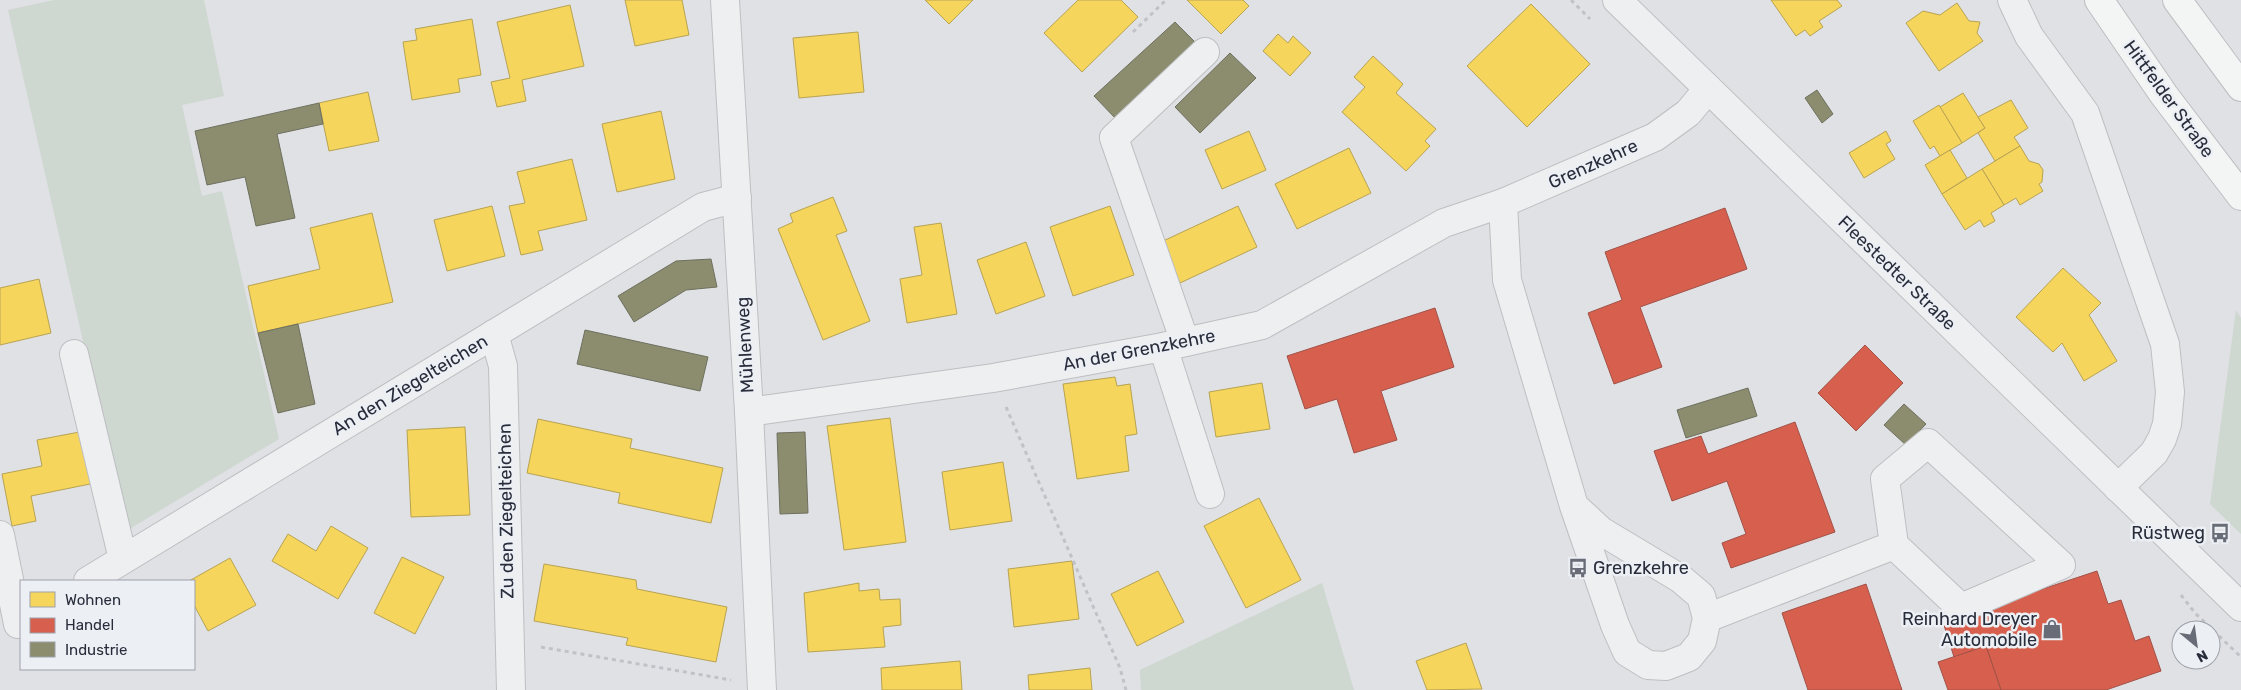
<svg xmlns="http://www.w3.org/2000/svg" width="2241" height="690" font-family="Rubik,sans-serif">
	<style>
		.green { fill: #ced7d0 }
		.homes { fill: #f6d55c; stroke: #b8a352 }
		.shops { fill: #d6604d; stroke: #a25148 }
		.industry { fill: #8c8c6e; stroke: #6e705f }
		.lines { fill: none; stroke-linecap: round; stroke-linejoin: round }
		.minor-casing { stroke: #bdbfc2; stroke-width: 30 }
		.major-casing { stroke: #bcbec1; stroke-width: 30 }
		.path { stroke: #c0c2c7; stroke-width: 3; stroke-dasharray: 4 4; stroke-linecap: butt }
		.minor { stroke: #eeeff0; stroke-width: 28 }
		.major { stroke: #f3f4f4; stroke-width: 28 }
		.labels { text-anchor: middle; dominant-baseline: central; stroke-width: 5; stroke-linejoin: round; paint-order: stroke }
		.street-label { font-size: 18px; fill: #282d3b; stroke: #eceff4 }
		.poi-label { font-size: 18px; fill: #282d3b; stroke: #eceff4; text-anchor: end }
	</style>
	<rect width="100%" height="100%" fill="#dfe1e4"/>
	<g class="green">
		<path d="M54,0H204L224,96L182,105L202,196L222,191L279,439L126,531L8,10Z"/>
		<path d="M2236,310L2241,318V534L2210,504Z"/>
		<path d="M1322,583L1354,690H1141L1140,670Z"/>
	</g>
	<g class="homes">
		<path d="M625,0H682L689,35L635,46Z"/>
		<path d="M925,0H973L949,24Z"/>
		<path d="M1078,0H1121L1138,17L1082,72L1044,33Z"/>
		<path d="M1187,0H1243L1249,6L1221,34Z"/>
		<path d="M1771,0H1837L1842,6L1819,21L1823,27L1810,36L1805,30L1796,36Z"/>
		<path d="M1957,3L1969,21L1980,22L1977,33L1983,41L1939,71L1906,23L1923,11L1940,15Z"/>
		<path d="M1531,4L1590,64L1527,127L1467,66Z"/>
		<path d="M570,5L584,66L522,80L526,101L497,107L491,82L510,78L497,22Z"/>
		<path d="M472,19L481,75L458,79L460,92L412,100L403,42L417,40L415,29Z"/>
		<path d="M858,32L864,92L799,98L793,38Z"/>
		<path d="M1278,34L1288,43L1293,36L1311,53L1290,76L1263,51Z"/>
		<path d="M1373,56L1403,84L1396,93L1436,129L1425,141L1430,146L1406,171L1342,112L1365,87L1354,77Z"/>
		<path d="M368,92L379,141L329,151L319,103Z"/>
		<path d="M1963,93L1985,128L1962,143L1940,107Z"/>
		<path d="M2011,100L2028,128L2014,137L2020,146L1995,161L1978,133L1985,128L1978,117Z"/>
		<path d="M1939,105L1962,143L1940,156L1934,146L1930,149L1913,121Z"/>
		<path d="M661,111L675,179L617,192L602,124Z"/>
		<path d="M1249,131L1266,170L1222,189L1205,150Z"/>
		<path d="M1886,131L1891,141L1886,144L1895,159L1864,178L1849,153Z"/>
		<path d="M2020,146L2029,161L2039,164L2043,170L2042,182L2039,184L2043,191L2020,205L2016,198L2004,205L1982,169Z"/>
		<path d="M1349,148L1371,193L1297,229L1275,184Z"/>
		<path d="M1950,150L1967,178L1942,194L1925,165Z"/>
		<path d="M572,159L587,220L538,231L543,250L521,255L509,206L525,203L517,172Z"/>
		<path d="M1982,169L2004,205L1991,213L1995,221L1984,227L1980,220L1965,230L1942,194Z"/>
		<path d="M833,197L847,231L836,235L870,321L823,340L778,229L793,222L790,214Z"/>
		<path d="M492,206L505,256L447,271L434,220Z"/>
		<path d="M1110,206L1134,275L1073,296L1050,227Z"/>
		<path d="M1238,206L1257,247L1180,283L1161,242Z"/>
		<path d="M372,213L393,302L258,333L248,286L320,269L310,228Z"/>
		<path d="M941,223L957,314L907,323L900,279L922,275L914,227Z"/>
		<path d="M1026,242L1045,296L996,314L977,260Z"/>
		<path d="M2063,268L2101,303L2089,315L2117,361L2084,381L2062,343L2053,352L2016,317Z"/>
		<path d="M39,279L51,333L0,345V288Z"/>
		<path d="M1115,377L1117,386L1130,384L1137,434L1125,436L1129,471L1077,479L1063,384Z"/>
		<path d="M1262,383L1270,429L1216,437L1209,392Z"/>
		<path d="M890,418L906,542L844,550L827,426Z"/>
		<path d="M538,419L632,439L630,448L723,468L711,523L618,503L620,493L527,473Z"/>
		<path d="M465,427L470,515L411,517L407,430Z"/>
		<path d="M85,431L95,483L31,496L36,521L12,526L2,474L42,466L37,440Z"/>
		<path d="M1003,462L1012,521L950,530L942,472Z"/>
		<path d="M1259,498L1301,580L1246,608L1204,526Z"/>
		<path d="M331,526L368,548L338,599L272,561L288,534L316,551Z"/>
		<path d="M402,557L444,577L415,634L374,613Z"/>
		<path d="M230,558L256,605L208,631L194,605V581H189Z"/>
		<path d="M1072,561L1079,619L1014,627L1008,569Z"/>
		<path d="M544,564L636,580L637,589L727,607L716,662L626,645L628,638L534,621Z"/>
		<path d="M1158,571L1184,622L1137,646L1111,594Z"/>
		<path d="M859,583V591L879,589L880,600L900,599L901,625L883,627L885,647L808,652L804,593Z"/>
		<path d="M1466,643L1482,689L1427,690L1416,661Z"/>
		<path d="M960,661L962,690H882L881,668Z"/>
		<path d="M1090,668L1092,690H1029L1028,675Z"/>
	</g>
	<g class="shops">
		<path d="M1725,208L1747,269L1640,307L1662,367L1614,384L1588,313L1622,300L1605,252Z"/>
		<path d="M1435,308L1454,367L1381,391L1397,440L1354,453L1337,399L1305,409L1287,356Z"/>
		<path d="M1865,345L1903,383L1856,431L1818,393Z"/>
		<path d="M1795,422L1835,532L1731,568L1722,543L1746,534L1727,481L1672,501L1654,451L1701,436L1708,454Z"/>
		<path d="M2097,571L2108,604L2121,600L2135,641L2149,636L2161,671L2106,690H2001L1986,646L1954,657L1943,622Z"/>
		<path d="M1866,584L1902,690H1808L1782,613Z"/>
		<path d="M1986,646L2001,690H1948L1938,662Z"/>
	</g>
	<g class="industry">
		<path d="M1175,22L1197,44L1117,120L1094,96Z"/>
		<path d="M1230,53L1256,78L1200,133L1175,107Z"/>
		<path d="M1817,90L1833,114L1822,123L1805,98Z"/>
		<path d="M319,103L323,124L277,134L295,218L256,226L245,177L207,185L195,131Z"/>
		<path d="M711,259L717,287L686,290L634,322L618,296L676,261Z"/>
		<path d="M298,324L315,404L278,413L258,333Z"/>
		<path d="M585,330L708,357L700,391L577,364Z"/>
		<path d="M1748,388L1757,416L1686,438L1677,410Z"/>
		<path d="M1904,404L1926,424L1906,445L1884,425Z"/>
		<path d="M805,432L808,513L780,514L777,433Z"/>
	</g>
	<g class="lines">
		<defs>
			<g id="minor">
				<path d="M725,0L749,412L762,690"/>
				<path d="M1617,0L2241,607"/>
				<path d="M2012,0L2029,36L2085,113L2165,344L2170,392L2167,424L2162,439L2154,453L2118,488"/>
				<path d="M1503,203L1507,280L1574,506L1615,625L1627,652L1648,665L1666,666L1689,657L1702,641L1707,618L1701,596L1681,579L1601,531L1574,506"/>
				<path d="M494,334L503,366L511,690"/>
				<path d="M1185,342L1114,138L1205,52"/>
				<path d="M1163,347L1210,494"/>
				<path d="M74,354L123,559"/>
				<path d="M749,412L993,378L1163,347L1262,325L1444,223L1503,203L1655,137L1688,113L1708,89"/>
				<path d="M0,535L18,624"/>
				<path d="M88,581L703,207L737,198"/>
				<path d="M1707,618L1894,545L1961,608L2061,565L1928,443L1885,479L1894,545"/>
			</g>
			<g id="major">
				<path d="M2099,0L2164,95L2241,196"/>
				<path d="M2177,0L2241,87"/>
			</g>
		</defs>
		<use href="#minor" class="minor-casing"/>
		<use href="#major" class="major-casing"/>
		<g class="path">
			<path d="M1571,0L1590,19"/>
			<path d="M1133,32L1166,0"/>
			<path d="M1006,407L1120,668L1126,690"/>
			<path d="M2181,595L2195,613L2241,657"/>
			<path d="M541,647L731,680"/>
		</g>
		<use href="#minor" class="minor"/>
		<use href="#major" class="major"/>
	</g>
	<defs>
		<symbol id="bus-bare" viewBox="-9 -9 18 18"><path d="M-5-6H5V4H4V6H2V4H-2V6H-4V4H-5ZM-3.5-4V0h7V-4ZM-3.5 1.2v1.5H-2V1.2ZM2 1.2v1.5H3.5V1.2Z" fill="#686c76" stroke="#eceff4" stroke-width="2.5" paint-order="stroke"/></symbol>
		<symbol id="shop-bare" viewBox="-9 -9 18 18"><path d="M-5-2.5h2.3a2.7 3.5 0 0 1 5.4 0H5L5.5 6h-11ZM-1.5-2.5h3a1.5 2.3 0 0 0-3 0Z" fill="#686c76" stroke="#eceff4" stroke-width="2.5" paint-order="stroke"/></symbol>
	</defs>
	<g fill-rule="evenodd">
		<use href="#bus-bare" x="2206" y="519" width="28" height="28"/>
		<use href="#bus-bare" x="1564" y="554" width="28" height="28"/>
		<use href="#shop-bare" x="2038" y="615" width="28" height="28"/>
	</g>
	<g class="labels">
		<g class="street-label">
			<text transform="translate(2169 99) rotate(54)">Hittfelder Straße</text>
			<text transform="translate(1593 164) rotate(-24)">Grenzkehre</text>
			<text transform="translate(1897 273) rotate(44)">Fleestedter Straße</text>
			<text transform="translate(745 345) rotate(-93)">Mühlenweg</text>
			<text transform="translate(1139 350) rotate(-11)">An der Grenzkehre</text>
			<text transform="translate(410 385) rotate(-31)">An den Ziegelteichen</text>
			<text transform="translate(506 511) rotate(-91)">Zu den Ziegelteichen</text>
		</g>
		<g class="poi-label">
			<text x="2205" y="533">Rüstweg</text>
			<text x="1593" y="568" text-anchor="start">Grenzkehre</text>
			<text x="2037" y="619">Reinhard Dreyer<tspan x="2037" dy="21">Automobile</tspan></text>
		</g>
	</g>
	<rect x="20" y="580" width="175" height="90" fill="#eceff4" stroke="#9ea1aa"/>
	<rect x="30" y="592" width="25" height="15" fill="#f6d55c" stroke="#9ea1aa"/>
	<text x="65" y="605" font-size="15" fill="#282d3b">Wohnen</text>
	<rect x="30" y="618" width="25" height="15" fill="#d6604d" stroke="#9ea1aa"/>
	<text x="65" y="630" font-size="15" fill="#282d3b">Handel</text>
	<rect x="30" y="642" width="25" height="15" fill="#8c8c6e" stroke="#9ea1aa"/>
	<text x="65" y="655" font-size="15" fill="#282d3b">Industrie</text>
	<g transform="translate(2196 645) rotate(151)"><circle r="24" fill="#eceff4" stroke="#9ea1aa"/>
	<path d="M0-4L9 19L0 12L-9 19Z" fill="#686c76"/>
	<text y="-8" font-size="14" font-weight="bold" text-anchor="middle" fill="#282d3b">N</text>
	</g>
</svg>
